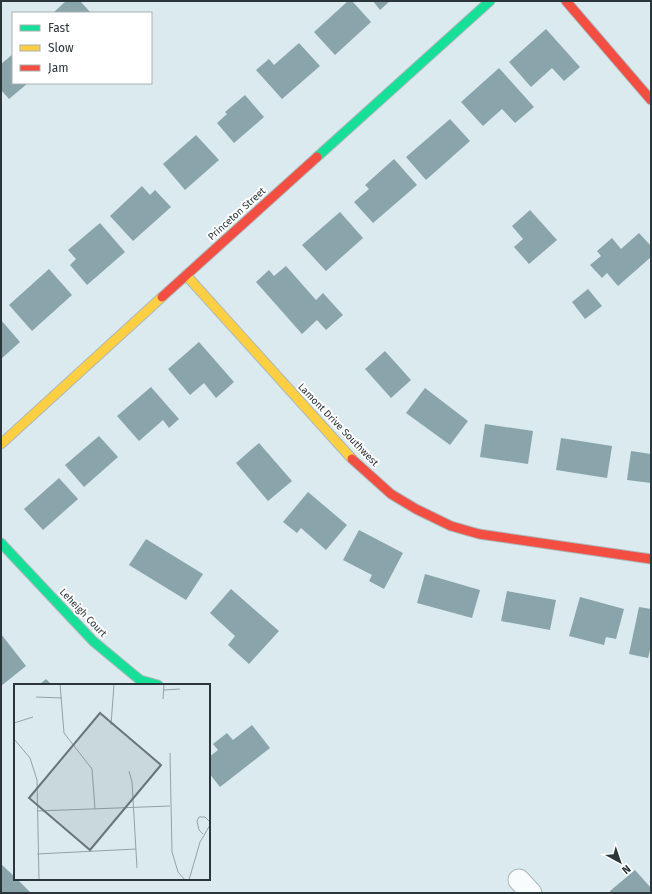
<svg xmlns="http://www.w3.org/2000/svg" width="652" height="894" font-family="'Fira Sans',sans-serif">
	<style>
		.building { fill: #89a5ab }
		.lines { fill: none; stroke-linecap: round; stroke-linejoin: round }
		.street-casing { stroke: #acb8bc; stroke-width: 23 }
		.fast-casing { stroke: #acb8bc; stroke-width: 11 }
		.slow-casing { stroke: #acb8bc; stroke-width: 11 }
		.jam-casing { stroke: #acb8bc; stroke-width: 11 }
		.street { stroke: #f9fcfd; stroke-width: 21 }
		.fast { stroke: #16e098; stroke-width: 9 }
		.slow { stroke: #ffcf43; stroke-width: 9 }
		.jam { stroke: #f24e42; stroke-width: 9 }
		.labels { text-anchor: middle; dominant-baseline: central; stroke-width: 4; stroke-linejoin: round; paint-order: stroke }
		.street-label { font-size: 10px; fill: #2b363a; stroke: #fff }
		.inset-road { fill: none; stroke: #94a2a7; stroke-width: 1 }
		.view { fill: #687579; fill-opacity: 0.15; stroke: #687579; stroke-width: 2 }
		.inset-edge { fill: none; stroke: #2b363a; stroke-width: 2 }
	</style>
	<rect width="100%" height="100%" fill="#daeaef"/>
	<g class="building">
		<path d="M66,1H80L91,13H53Z"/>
		<path d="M348,1H352L371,22L335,55L314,32Z"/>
		<path d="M373,1H390L380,10Z"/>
		<path d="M546,29L580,67L564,81L552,68L531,87L509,62Z"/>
		<path d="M299,43L320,66L282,99L256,70L269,59L274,65Z"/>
		<path d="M13,54V83H28L9,99L1,90V64Z"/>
		<path d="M499,68L534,107L515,123L502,109L483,126L461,102Z"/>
		<path d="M245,95L264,117L234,143L217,123L227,114L225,112Z"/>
		<path d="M450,119L470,141L426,180L406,157Z"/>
		<path d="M196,135L219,160L185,190L163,164Z"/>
		<path d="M394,159L417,185L373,223L354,202L369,189L365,185Z"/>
		<path d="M142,186L150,195L155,190L171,207L133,241L110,216Z"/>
		<path d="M530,210L557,240L529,264L514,247L523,239L512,226Z"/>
		<path d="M340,212L363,238L326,271L302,245Z"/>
		<path d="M100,223L125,252L87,285L70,265L76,259L68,250Z"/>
		<path d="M639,233L651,246V257L618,286L607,273L602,278L590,265L601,256L597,251L612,238L621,249Z"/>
		<path d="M286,266L316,300L323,293L343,315L326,330L317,320L302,334L256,282L269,270L274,276Z"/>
		<path d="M49,269L72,295L32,331L9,305Z"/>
		<path d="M588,289L602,306L585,319L572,302Z"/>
		<path d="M1,320L20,342L1,359Z"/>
		<path d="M199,342L234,382L216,398L204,383L190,395L168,369Z"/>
		<path d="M385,351L411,380L391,398L365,369Z"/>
		<path d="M151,387L179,419L169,428L163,420L139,441L117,416Z"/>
		<path d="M425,388L468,421L450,445L406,413Z"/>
		<path d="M485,424L533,431L528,464L480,457Z"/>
		<path d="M99,436L118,457L84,487L65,465Z"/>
		<path d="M561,438L612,446L607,478L556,470Z"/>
		<path d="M259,443L292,481L268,501L236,463Z"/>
		<path d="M631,451L651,454V483L627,480Z"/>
		<path d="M59,478L78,499L43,530L24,509Z"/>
		<path d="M308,492L347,525L326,550L301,528L297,533L283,522Z"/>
		<path d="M359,530L403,553L384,589L369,581L372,575L343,560Z"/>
		<path d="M146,539L203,574L186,600L129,565Z"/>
		<path d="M425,574L480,590L472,618L417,603Z"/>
		<path d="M231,589L279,631L249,664L228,645L235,636L210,613Z"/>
		<path d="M507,591L556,600L550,630L501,621Z"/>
		<path d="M580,597L624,609L616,639L606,637L604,645L569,636Z"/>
		<path d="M639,607L651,609V646L648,658L629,654Z"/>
		<path d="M1,634L26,666L1,686Z"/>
		<path d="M46,679L52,685H39Z"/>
		<path d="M252,725L270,748L220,787L209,773V757L218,750L213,744L227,733L233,740Z"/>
		<path d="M1,864L15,877V879H17L30,892L29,893H1Z"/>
		<path d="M635,870L651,888V893H611L610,891Z"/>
	</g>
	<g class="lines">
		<defs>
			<path id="street" d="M519,880L531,893"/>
			<g id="fast">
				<path d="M317,157L490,1"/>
				<path d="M1,543L93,641L140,680L158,685"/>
			</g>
			<g id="slow">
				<path d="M186,275L352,459"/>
				<path d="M1,444L162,297"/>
			</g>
			<g id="jam">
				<path d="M566,1L651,100"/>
				<path d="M162,297L317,157"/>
				<path d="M352,459L391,494L416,509L451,526L479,534L651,559"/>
			</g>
		</defs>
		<use href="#street" class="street-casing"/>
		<use href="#fast" class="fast-casing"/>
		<use href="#slow" class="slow-casing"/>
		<use href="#jam" class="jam-casing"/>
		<use href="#street" class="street"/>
		<use href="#fast" class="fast"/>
		<use href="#slow" class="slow"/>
		<use href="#jam" class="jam"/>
	</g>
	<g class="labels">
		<g class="street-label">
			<text transform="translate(237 214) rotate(-42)">Princeton Street</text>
			<text transform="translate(338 425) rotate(46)">Lamont Drive Southwest</text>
			<text transform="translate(83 613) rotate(46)">Leheigh Court</text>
		</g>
	</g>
	<g transform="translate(14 684)">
		<rect width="196" height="196" fill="#daeaef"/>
		<path class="inset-road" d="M46,0L50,49L78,85L81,125M150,6L166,5M22,13L48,14M149,15L150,0M0,39L19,33M97,41L100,0M0,55L16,74L23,96L25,196M156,69L158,168L164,188L171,196M115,87L118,98L123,184M23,127L156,122M189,150L185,146L183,137L185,133H191L196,138M23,170L122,165M175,196L186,158L196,141"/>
		<path class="view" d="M86,29L147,81L76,166L15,114Z"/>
		<rect width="196" height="196" class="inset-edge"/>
	</g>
	<rect width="652" height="894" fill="none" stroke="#2b363a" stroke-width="4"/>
	<rect x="12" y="12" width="140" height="72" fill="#ffffff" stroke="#aaafb0"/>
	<rect x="20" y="25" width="20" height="6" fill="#16e098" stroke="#aaafb0"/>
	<text x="48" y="32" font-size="12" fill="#2b363a">Fast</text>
	<rect x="20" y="45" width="20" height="6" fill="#ffcf43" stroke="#aaafb0"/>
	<text x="48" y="52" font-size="12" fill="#2b363a">Slow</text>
	<rect x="20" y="65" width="20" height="6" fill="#f24e42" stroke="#aaafb0"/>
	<text x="48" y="72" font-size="12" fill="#2b363a">Jam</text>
	<g transform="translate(620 862) rotate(140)" stroke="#ffffff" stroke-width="3" paint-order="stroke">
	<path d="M0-3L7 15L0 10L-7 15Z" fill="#2b363a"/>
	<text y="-6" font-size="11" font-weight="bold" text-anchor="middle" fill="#2b363a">N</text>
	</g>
</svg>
